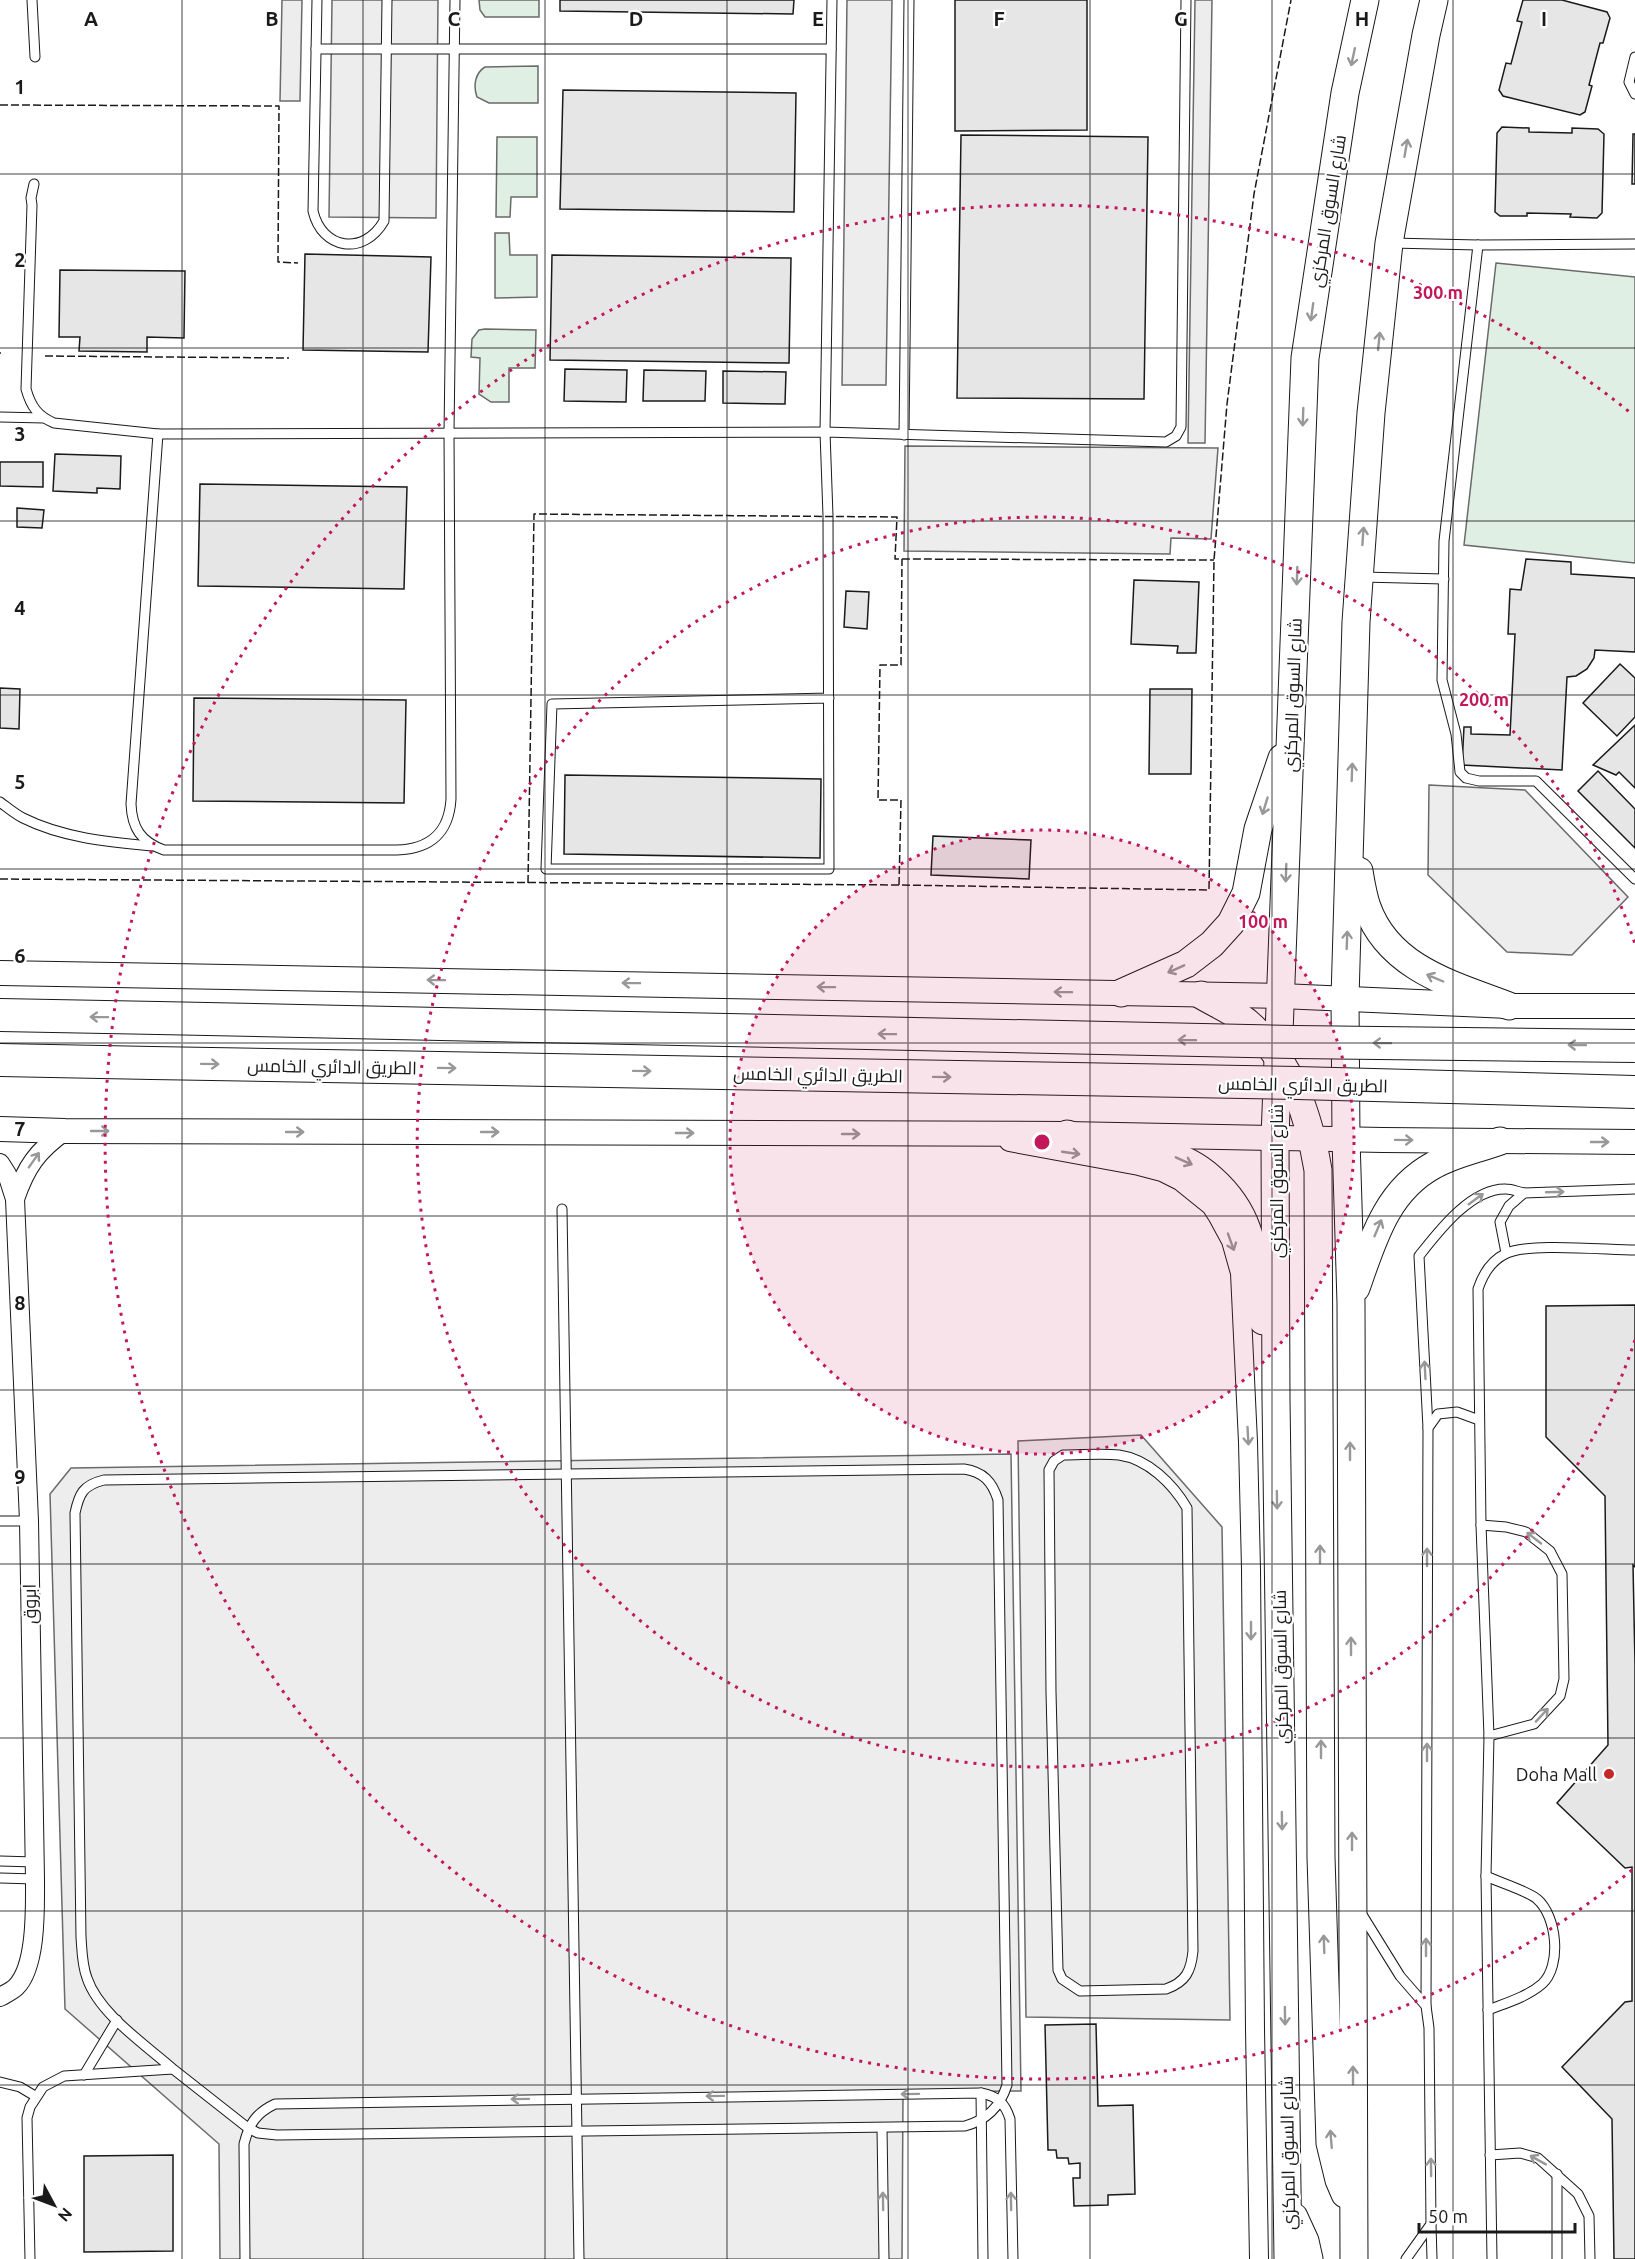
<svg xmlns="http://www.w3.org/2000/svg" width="1635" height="2259" font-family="Ubuntu,Cairo,sans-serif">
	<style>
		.green { fill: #e0efe3; stroke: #6a6a6a; stroke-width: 1.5 }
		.parking { fill: #ededed; stroke: #6a6a6a; stroke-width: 1.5 }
		.building { fill: #e6e6e6; stroke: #1a1a1a; stroke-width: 1.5 }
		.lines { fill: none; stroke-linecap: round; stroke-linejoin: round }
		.service-casing { stroke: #1a1a1a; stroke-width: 11 }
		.minor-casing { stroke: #1a1a1a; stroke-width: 20 }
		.tertiary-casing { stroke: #1a1a1a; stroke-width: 26 }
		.secondary-casing { stroke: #1a1a1a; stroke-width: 29 }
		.trunk-casing { stroke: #1a1a1a; stroke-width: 34 }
		.service { stroke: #fff; stroke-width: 9 }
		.minor { stroke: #fff; stroke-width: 18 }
		.tertiary { stroke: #fff; stroke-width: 24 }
		.secondary { stroke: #fff; stroke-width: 27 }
		.trunk { stroke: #fff; stroke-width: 32 }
		.trunk-bridge-casing { stroke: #1a1a1a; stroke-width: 34; stroke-linecap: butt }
		.trunk-bridge { stroke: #fff; stroke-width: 32 }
		.fence { stroke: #1a1a1a; stroke-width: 1.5; stroke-dasharray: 8 3; stroke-linecap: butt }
		.oneway { stroke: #989898 }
		.grid { fill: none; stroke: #1a1a1a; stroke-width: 1.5; stroke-opacity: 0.55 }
		.ring { fill: none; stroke: #c2185b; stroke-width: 3; stroke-dasharray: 3 6 }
		.poi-dot { fill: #c62828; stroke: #fff; stroke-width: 2 }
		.labels { text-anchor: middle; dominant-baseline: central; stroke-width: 4.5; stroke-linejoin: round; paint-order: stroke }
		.street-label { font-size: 18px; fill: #1a1a1a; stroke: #fff }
		.poi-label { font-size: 18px; fill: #1a1a1a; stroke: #fff; text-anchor: end }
		.grid-label { font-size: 20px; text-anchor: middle; font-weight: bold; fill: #1a1a1a; stroke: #fff; stroke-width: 4.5; stroke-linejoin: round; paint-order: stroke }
		.centre { fill: #c2185b; stroke: #fff; stroke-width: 3 }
		.ring-label { font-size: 18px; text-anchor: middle; font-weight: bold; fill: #c2185b; stroke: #fff; stroke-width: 4.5; stroke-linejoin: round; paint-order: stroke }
	</style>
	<rect width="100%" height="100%" fill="#fff"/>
	<g class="green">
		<path d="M479,0H539V17H485L480,10Z"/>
		<path d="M538,66V103H489L477,97C473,86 475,73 485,67Z"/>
		<path d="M497,137H537V197H511L510,217H496Z"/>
		<path d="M495,233H509L510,255H537V297L495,298Z"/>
		<path d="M1496,263L1635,277V563L1464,545Z"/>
		<path d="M485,329L536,330L535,368H509V402H491L479,394L480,358L471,357L472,339L479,330Z"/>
	</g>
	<g class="parking">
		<path d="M282,0H302L300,101H280Z"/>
		<path d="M332,0H438L436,218L329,217Z"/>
		<path d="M847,0H892L886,385H842Z"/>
		<path d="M1195,0H1212L1205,443H1188Z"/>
		<path d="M905,446L1218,448L1211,539L1171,538L1170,554L904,551Z"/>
		<path d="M1429,785L1525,790L1628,897L1572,955L1507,952L1428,875Z"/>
		<path d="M1141,1435L1222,1527L1230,2020L1026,2017L1018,1441Z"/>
		<path d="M1011,1454L1021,2091L903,2092L902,2259H220L219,2144L65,2009L50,1494L71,1468Z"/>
	</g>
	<g class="building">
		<path d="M560,0H794L793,14L560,11Z"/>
		<path d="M955,0H1087V130L955,131Z"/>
		<path d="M1523,0H1562L1607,12L1610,18L1603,43H1600L1589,85L1592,86L1585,112L1580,115L1503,96L1499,90L1506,63L1511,64L1522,22L1517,21Z"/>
		<path d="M563,90L796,93L794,212L560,209Z"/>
		<path d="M1502,127L1529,128V132L1572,133V128L1598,129L1604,134L1602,213L1597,218L1570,217L1571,214L1527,213V216H1500L1495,212L1497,133Z"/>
		<path d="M1633,134H1635V184H1632Z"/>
		<path d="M961,135L1148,137L1144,399L957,398Z"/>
		<path d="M305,254L431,257L428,352L303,350Z"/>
		<path d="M552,255L791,258L789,363L550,360Z"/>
		<path d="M60,270L185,271L184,338L147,337V352L79,351L80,337H59Z"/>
		<path d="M565,369L627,370L626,402L564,401Z"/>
		<path d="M644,370L706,371L705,401H643Z"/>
		<path d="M723,371L786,372L785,404L723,403Z"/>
		<path d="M55,454L121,456L120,489L97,488V493L53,491Z"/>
		<path d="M0,462H43V487L0,486Z"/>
		<path d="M200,484L407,487L404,589L198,586Z"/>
		<path d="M17,508L44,510L42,528L17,527Z"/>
		<path d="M1526,559L1571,562V574L1635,578V652L1595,650L1594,658L1587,669L1576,676L1567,677L1562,770L1462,765L1464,727H1471V734L1510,735L1515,634H1508L1510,589L1521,590Z"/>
		<path d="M1134,580L1199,582L1196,653H1177L1178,646L1131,644Z"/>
		<path d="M846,591L869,592L867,629L844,627Z"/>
		<path d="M1620,664L1635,678V717L1617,736L1583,703Z"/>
		<path d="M0,688L20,689L19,729L0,728Z"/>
		<path d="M1150,689H1192L1191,774H1149Z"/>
		<path d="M194,698L406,700L404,803L193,801Z"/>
		<path d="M1635,725V788L1619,772L1616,775L1593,765Z"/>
		<path d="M1598,771L1635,809V848L1578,791Z"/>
		<path d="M565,775L821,779L820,858L564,854Z"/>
		<path d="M933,836L1031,840L1029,879L931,875Z"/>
		<path d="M1635,1305V1567L1633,1565L1635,1664V2259H1614L1612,2119L1562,2067L1625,2002L1632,2001V1867L1625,1868L1557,1803L1608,1745L1605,1496L1546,1437V1306Z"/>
		<path d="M1096,2024L1098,2106L1133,2105L1135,2194L1108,2195V2205L1074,2206L1073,2178H1080V2163L1069,2164L1068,2158H1057L1056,2150H1048L1045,2025Z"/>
		<path d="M173,2155V2251L84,2252V2156Z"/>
	</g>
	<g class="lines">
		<defs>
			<g id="service">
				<path d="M32,0L35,57"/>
				<path d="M317,0L313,211C322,250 364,256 384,221L387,0"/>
				<path d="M316,49H831"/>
				<path d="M1635,57L1629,82L1635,94"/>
				<path d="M34,184L31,198L32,205L26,389C31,407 38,416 54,423L158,434L825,432L1166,442L1176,436L1181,427L1186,0"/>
				<path d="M1391,243L1478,245L1635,244"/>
				<path d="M1478,245L1444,541L1442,680L1456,734L1460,772L1466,778L1479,781H1536L1635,879"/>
				<path d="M0,417L44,418"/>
				<path d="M158,434L131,804C132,828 141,842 164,850H397C431,849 449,832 451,799L449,432L455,0"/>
				<path d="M904,435L909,0"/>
				<path d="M1362,577L1444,579"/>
				<path d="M829,698L552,704L546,869H829L828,516L825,432L832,0"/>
				<path d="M0,802C8,808 15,814 23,818C63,838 109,842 152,846"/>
				<path d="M562,1209L579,2259"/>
				<path d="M1506,1253L1500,1222L1509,1206L1524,1193L1635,1189"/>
				<path d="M1428,1428L1419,1256C1438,1232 1471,1188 1506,1189C1512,1189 1518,1192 1524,1193"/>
				<path d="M1063,1455C1082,1455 1101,1453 1119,1455C1148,1459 1173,1484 1187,1508L1193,1951C1191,1971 1186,1982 1166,1989L1080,1991L1062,1979L1058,1970L1051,1692L1049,1470L1054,1461Z"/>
				<path d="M0,1521H29"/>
				<path d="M1481,1525L1506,1527L1526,1532L1550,1551L1562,1574L1564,1679L1560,1696L1534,1724L1489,1736"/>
				<path d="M0,1861L35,1862"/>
				<path d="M1486,1876C1498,1882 1528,1891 1537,1899C1557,1916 1562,1966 1542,1984C1527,1997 1506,2003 1488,2010"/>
				<path d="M0,1878L35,1879"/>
				<path d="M1361,1913L1400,1976L1426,2006L1429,2028L1431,2224L1406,2259"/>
				<path d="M1426,2006L1428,1428L1438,1414L1457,1412L1479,1420"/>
				<path d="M84,2075L117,2020"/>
				<path d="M0,2082L20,2087L35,2096"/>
				<path d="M981,2093L983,2259"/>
				<path d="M882,2128L884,2259"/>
				<path d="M1490,2155L1520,2153L1538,2158L1578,2194L1589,2216L1590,2259"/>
				<path d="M1557,2174V2259"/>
				<path d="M1431,2224L1432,2259"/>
				<path d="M30,2259L27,2118L30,2107L43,2087L64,2076L173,2069L248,2128L258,2133L277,2135L965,2126C987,2120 1000,2107 1007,2085L998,1500C992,1481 983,1472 964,1469L104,1480C83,1485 79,1494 75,1513L81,1937C82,1951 82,1965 87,1978C99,2014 146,2045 173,2069"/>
				<path d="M245,2259L244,2144C249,2124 256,2113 275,2104L981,2093C997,2096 1005,2103 1010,2119L1013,2259"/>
				<path d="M1492,2259L1486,1876L1489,1736L1481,1525L1478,1289C1483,1274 1491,1261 1505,1254C1528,1242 1606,1250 1635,1250"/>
			</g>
			<g id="minor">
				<path d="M1009,1142L1139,1166L1162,1172L1180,1181L1211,1206L1218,1217L1231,1241L1240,1273L1248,1442L1251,1569L1255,2029L1259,2259"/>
				<path d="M0,1163L7,1174L15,1199L29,1521L35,1879C35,1907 37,1966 16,1987C12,1991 5,1994 0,1997"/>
				<path d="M15,1199C26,1167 37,1151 65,1131"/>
			</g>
			<g id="tertiary">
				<path d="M0,973L1281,996L1509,1006H1635"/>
				<path d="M0,1129L65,1131L1067,1134L1383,1140L1635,1142"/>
			</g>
			<g id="secondary">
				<path d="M1359,871C1361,883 1363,896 1367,907C1389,969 1454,985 1509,1006"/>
				<path d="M1121,993L1186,964L1212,944L1231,923L1246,893L1258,829L1282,758"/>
				<path d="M1201,995C1216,1004 1235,1012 1248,1023C1291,1061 1309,1116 1318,1170L1321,1857L1330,2143L1339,2180L1345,2194"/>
				<path d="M1067,1134C1077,1137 1087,1142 1097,1144C1119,1150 1142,1149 1165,1154C1183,1158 1199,1167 1212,1179C1259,1221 1253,1264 1263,1321"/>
				<path d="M1356,1288C1373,1240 1386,1191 1434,1165C1453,1154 1478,1149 1500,1141"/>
				<path d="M1294,2217L1305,2241L1309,2259"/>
				<path d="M1288,2259L1276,1399L1275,1137L1305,358L1345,93L1365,0"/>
				<path d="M1354,2259L1351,1303L1346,1139L1345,998L1356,622L1371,413L1389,243L1426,35L1434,0"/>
			</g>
			<g id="trunk">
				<path d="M0,1015L158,1018"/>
				<path d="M0,1060L152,1063"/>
			</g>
		</defs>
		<use href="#service" class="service-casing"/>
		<use href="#minor" class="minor-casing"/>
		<use href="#tertiary" class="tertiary-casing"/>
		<use href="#secondary" class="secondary-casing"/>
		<use href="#trunk" class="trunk-casing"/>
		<use href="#service" class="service"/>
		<use href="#minor" class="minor"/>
		<use href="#tertiary" class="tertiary"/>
		<use href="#secondary" class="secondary"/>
		<use href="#trunk" class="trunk"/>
		<defs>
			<g id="trunk-bridge">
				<path d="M158,1018L1294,1042L1635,1046"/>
				<path d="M152,1063L1297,1083L1635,1092"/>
			</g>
		</defs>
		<use href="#trunk-bridge" class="trunk-bridge-casing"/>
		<use href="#trunk-bridge" class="trunk-bridge"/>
		<g class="fence">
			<path d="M0,105L279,106L278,262L298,263"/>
			<path d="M0,353H1"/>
			<path d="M45,356L289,358"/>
			<path d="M0,879L899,885L1209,890L1214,560L1227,404L1254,194L1291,0"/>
			<path d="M528,883L534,514L897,517L895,559L1214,560"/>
			<path d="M899,885L901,800H878L880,665H901L902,559"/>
		</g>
	</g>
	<defs><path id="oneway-shaft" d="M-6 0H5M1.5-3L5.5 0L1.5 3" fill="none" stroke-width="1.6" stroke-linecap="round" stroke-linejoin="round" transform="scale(1.5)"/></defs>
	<g class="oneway">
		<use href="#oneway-shaft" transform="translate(1353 57) rotate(102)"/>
		<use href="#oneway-shaft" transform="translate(1406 148) rotate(-80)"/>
		<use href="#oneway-shaft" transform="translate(1312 312) rotate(98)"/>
		<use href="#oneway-shaft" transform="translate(1379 341) rotate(-84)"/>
		<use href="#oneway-shaft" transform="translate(1303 417) rotate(92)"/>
		<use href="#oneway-shaft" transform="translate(1363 536) rotate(-86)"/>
		<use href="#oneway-shaft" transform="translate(1297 576) rotate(92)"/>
		<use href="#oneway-shaft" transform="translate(1352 772) rotate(-88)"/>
		<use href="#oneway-shaft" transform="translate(1265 806) rotate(107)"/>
		<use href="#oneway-shaft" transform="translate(1286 873) rotate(92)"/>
		<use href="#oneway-shaft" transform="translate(1347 940) rotate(-88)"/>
		<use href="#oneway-shaft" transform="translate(1176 969) rotate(156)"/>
		<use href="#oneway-shaft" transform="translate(1435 978) rotate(-157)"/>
		<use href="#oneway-shaft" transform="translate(436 980) rotate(-179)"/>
		<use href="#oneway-shaft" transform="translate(631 983) rotate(-179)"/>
		<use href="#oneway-shaft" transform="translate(826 987) rotate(-179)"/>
		<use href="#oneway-shaft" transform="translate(1063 992) rotate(-179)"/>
		<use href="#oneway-shaft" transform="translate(99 1017) rotate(-179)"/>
		<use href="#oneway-shaft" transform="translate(887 1034) rotate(-179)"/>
		<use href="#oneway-shaft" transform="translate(1187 1040) rotate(-179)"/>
		<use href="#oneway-shaft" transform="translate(1382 1043) rotate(-179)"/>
		<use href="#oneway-shaft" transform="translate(1577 1045) rotate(-179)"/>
		<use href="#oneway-shaft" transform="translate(210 1064) rotate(1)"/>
		<use href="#oneway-shaft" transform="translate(447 1068) rotate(1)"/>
		<use href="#oneway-shaft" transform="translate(642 1071) rotate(1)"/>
		<use href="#oneway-shaft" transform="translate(942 1077) rotate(1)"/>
		<use href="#oneway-shaft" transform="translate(100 1131)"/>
		<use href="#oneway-shaft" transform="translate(295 1132)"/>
		<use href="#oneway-shaft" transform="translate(490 1132)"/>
		<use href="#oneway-shaft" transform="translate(685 1133)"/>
		<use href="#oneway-shaft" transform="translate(851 1134)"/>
		<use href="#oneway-shaft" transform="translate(1404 1140) rotate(1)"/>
		<use href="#oneway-shaft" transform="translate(1600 1142)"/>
		<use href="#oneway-shaft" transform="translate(1071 1153) rotate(8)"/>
		<use href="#oneway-shaft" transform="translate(34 1160) rotate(-55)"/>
		<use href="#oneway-shaft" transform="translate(1184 1161) rotate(24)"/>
		<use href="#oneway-shaft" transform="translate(1555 1192) rotate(-2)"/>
		<use href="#oneway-shaft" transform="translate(1476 1199) rotate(-36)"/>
		<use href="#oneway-shaft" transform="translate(1378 1228) rotate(-67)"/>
		<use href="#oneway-shaft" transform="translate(1231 1242) rotate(70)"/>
		<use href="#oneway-shaft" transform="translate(1425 1370) rotate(-93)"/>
		<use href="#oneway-shaft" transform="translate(1248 1436) rotate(87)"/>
		<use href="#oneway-shaft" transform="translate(1350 1451) rotate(-90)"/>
		<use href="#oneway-shaft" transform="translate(1277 1500) rotate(89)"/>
		<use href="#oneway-shaft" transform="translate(1534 1538) rotate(-142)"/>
		<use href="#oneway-shaft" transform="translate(1320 1554) rotate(-90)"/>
		<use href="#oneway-shaft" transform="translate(1427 1557) rotate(-90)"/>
		<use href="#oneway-shaft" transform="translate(1251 1631) rotate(90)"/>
		<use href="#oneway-shaft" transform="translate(1351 1646) rotate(-90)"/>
		<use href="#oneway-shaft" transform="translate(1542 1715) rotate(-47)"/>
		<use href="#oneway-shaft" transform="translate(1321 1749) rotate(-90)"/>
		<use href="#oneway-shaft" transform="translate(1427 1752) rotate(-90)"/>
		<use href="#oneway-shaft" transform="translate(1282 1821) rotate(89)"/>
		<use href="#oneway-shaft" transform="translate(1352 1841) rotate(-90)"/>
		<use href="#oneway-shaft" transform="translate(1324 1944) rotate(-92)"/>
		<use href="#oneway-shaft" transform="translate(1426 1947) rotate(-90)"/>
		<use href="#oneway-shaft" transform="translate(1285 2016) rotate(89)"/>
		<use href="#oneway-shaft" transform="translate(1353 2075) rotate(-90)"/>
		<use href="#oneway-shaft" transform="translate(910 2094) rotate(179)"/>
		<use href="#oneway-shaft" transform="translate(715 2096) rotate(179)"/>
		<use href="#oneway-shaft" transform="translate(520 2099) rotate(179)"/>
		<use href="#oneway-shaft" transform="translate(1331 2139) rotate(-95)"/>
		<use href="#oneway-shaft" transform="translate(1538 2160) rotate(-151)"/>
		<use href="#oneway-shaft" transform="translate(1431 2167) rotate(-91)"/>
		<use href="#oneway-shaft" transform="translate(883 2201) rotate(-91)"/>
		<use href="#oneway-shaft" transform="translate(1011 2201) rotate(-91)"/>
	</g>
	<path class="grid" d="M182,0V2259M363,0V2259M545,0V2259M727,0V2259M908,0V2259M1090,0V2259M1272,0V2259M1453,0V2259M0,174H1635M0,348H1635M0,521H1635M0,695H1635M0,869H1635M0,1043H1635M0,1216H1635M0,1390H1635M0,1564H1635M0,1738H1635M0,1911H1635M0,2085H1635"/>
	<circle cx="1042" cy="1142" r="312" fill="#c2185b" fill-opacity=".12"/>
	<g class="ring">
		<circle cx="1042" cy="1142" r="312"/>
		<path d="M1635 1340A625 625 0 1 1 1635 944"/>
		<path d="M1632 1870A937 937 0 1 1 1632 414"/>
	</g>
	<circle class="poi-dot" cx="1609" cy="1774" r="6"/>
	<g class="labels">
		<g class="street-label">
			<text transform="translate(1327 211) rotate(-81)">شارع السوق المركزي</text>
			<text transform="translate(1292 695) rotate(-88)">شارع السوق المركزي</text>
			<text transform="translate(332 1066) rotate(1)">الطريق الدائري الخامس</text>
			<text transform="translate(818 1074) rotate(1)">الطريق الدائري الخامس</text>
			<text transform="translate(1303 1084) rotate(1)">الطريق الدائري الخامس</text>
			<text transform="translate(1276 1181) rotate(-90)">شارع السوق المركزي</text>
			<text transform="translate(29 1604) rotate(-91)">ابروق</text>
			<text transform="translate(1280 1667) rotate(-91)">شارع السوق المركزي</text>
			<text transform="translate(1287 2153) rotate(-91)">شارع السوق المركزي</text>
		</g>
		<g class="poi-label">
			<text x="1597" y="1774">Doha Mall</text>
		</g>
	</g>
	<g class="grid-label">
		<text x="91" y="26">A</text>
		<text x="272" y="26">B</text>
		<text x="454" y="26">C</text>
		<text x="636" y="26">D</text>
		<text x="818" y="26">E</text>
		<text x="999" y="26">F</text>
		<text x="1181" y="26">G</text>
		<text x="1362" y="26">H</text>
		<text x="1544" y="26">I</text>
		<text x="20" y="94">1</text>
		<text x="20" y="267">2</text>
		<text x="20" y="441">3</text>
		<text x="20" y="615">4</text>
		<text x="20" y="789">5</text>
		<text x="20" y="963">6</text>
		<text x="20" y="1136">7</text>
		<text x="20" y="1310">8</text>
		<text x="20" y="1484">9</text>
	</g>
	<circle cx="1042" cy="1142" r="9" class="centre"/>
	<g class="ring-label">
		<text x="1438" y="299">300 m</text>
		<text x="1484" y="706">200 m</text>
		<text x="1263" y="928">100 m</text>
	</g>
	<g transform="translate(54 2205) rotate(131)" stroke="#ffffff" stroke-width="4.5" paint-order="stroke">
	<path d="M0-4.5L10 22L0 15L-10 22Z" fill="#1a1a1a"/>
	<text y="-9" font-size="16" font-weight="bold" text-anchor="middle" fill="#1a1a1a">N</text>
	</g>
	<path d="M1419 2223v9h156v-9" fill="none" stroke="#1a1a1a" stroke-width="3"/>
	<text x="1428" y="2223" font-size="18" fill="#1a1a1a" stroke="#ffffff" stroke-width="4.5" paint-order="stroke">50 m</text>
</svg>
